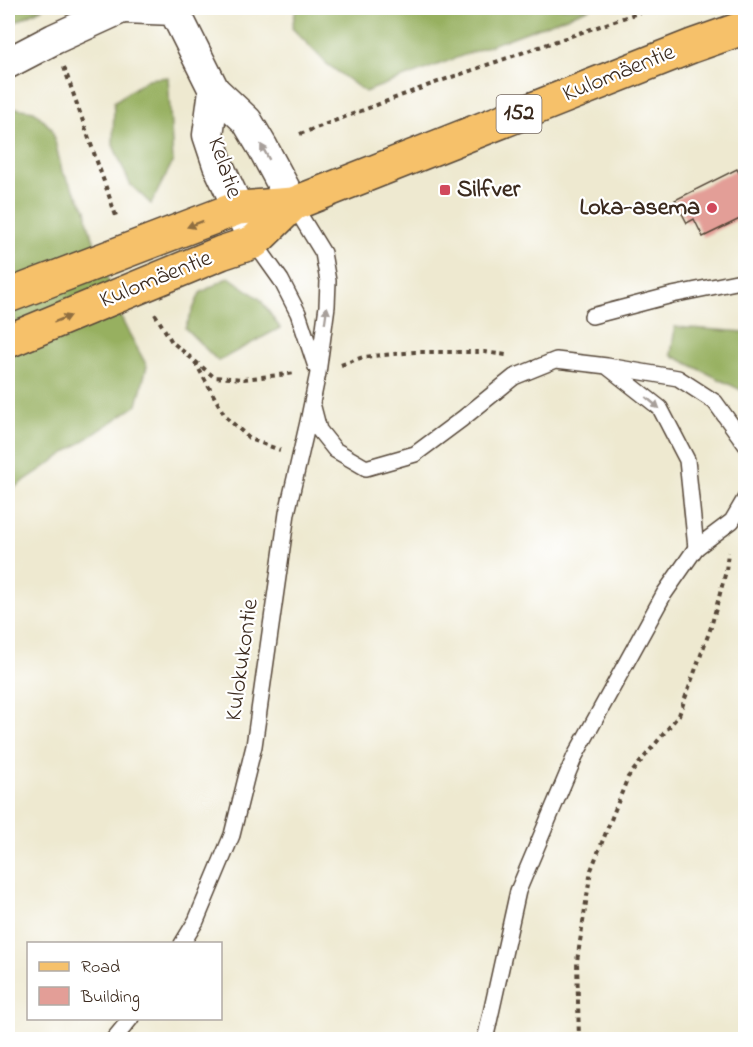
<svg xmlns="http://www.w3.org/2000/svg" width="753" height="1047" font-family="'Indie Flower',sans-serif">
	<style>
		.forest { fill: #97b060; stroke: #696d3f; stroke-width: 1.5 }
		.building { fill: #e39e97 }
		.lines { fill: none; stroke-linecap: round; stroke-linejoin: round }
		.lane-casing { stroke: #564739; stroke-width: 18 }
		.street-casing { stroke: #564739; stroke-width: 33 }
		.primary-casing { stroke: #564739; stroke-width: 36 }
		.path { stroke: #564739; stroke-width: 4; stroke-dasharray: 4.5 4.5; stroke-linecap: butt }
		.lane { stroke: #fff; stroke-width: 15 }
		.street { stroke: #fff; stroke-width: 30 }
		.primary { stroke: #f6c16b; stroke-width: 33 }
		.oneway { fill: #a79f9a }
		.oneway2 { fill: #8f6e41 }
		.poi-dot { fill: #d1495b; stroke: #fff; stroke-width: 2 }
		.labels { text-anchor: middle; dominant-baseline: central; stroke-width: 4.5; stroke-linejoin: round; paint-order: stroke }
		.shield { fill: #fff; stroke: #766a62; stroke-width: 1.5 }
		.shield-label { font-size: 22px; font-weight: bold; fill: #3b2a1e }
		.street-label { font-size: 24px; fill: #3b2a1e; stroke: #fff }
		.poi-label { font-size: 24px; font-weight: bold; fill: #3b2a1e; stroke: #fff; text-anchor: start }
	</style>
	<rect width="100%" height="100%" fill="#fff"/>
	<filter id="ink" filterUnits="userSpaceOnUse"><feTurbulence type="fractalNoise" baseFrequency=".0167" numOctaves="2"/><feDisplacementMap in="SourceGraphic" scale="12" xChannelSelector="R" yChannelSelector="G"/><feConvolveMatrix kernelMatrix="1 2 1 2 8 2 1 2 1" color-interpolation-filters="sRGB"/></filter>
	<filter id="wash" filterUnits="userSpaceOnUse"><feTurbulence type="fractalNoise" baseFrequency=".008" numOctaves="4" result="noise"/><feDisplacementMap in="SourceGraphic" scale="24" xChannelSelector="R" yChannelSelector="G"/><feGaussianBlur stdDeviation="1.35" result="paint"/><feColorMatrix in="noise" values="0 0 0 0 0 0 0 0 0 0 0 0 0 0 0 0 0 1.4 0 .05"/><feComposite in="paint" operator="in"/></filter>
	<g filter="url(#wash)">
		<rect width="100%" height="100%" fill="#eee9d0"/>
		<g class="forest">
			<path d="M8,8H43L8,26Z"/>
			<path d="M296,8H591L365,92L327,64L292,28Z"/>
			<path d="M168,77L173,161L151,204L130,184L113,145L114,102L148,79Z"/>
			<path d="M8,107L34,111L52,129L62,171L86,209L88,224L124,324L147,366L137,405L15,487L8,493Z"/>
			<path d="M229,277L260,299L280,328L218,361L185,328L200,293Z"/>
			<path d="M675,327L745,332V394L743,391L671,355Z"/>
		</g>
		<g id="blocks">
			<path class="building" d="M737,169L746,186V216L703,237L694,219L687,223L675,200Z"/>
		</g>
	</g>
	<g filter="url(#ink)">
		<use href="#blocks" fill-opacity="0" stroke="#564739" stroke-width="1.5"/>
		<g class="lines">
			<defs>
				<g id="lane">
					<path d="M254,242L281,280L298,313L316,367"/>
					<path d="M592,316L672,295L746,280"/>
					<path d="M609,368L660,408L687,460L696,548L732,521L746,497"/>
					<path d="M313,407L319,430L335,450L366,468L415,454L462,419L514,377L556,360L607,366L678,378L715,402L746,445"/>
					<path d="M182,944L196,921L232,835L254,746L287,513L308,422L318,373L327,306L328,281L323,253L293,204"/>
					<path d="M113,1040L131,1018"/>
					<path d="M485,1040L518,891L575,756L664,594L696,548"/>
				</g>
				<g id="street">
					<path d="M124,8L174,10L214,90L247,121L263,148L293,204"/>
					<path d="M8,63L54,39L122,8"/>
					<path d="M214,90L208,135L218,165L254,242"/>
				</g>
				<g id="primary">
					<path d="M8,296L238,208L293,204L692,46L746,27"/>
					<path d="M8,341L221,253L254,242L293,204"/>
				</g>
			</defs>
			<use href="#lane" class="lane-casing"/>
			<use href="#street" class="street-casing"/>
			<use href="#primary" class="primary-casing"/>
			<g class="path">
				<path d="M64,67L116,216"/>
				<path d="M300,134L432,84L652,8"/>
				<path d="M155,314L172,342L214,377L244,379L296,373"/>
				<path d="M195,362L225,416L250,439L280,450"/>
				<path d="M341,365L363,357L415,352H484L506,355"/>
				<path d="M579,1040L577,961L591,870L628,777L679,715L711,627L726,571L728,552"/>
			</g>
			<use href="#lane" class="lane"/>
			<use href="#street" class="street"/>
			<use href="#primary" class="primary"/>
		</g>
		<defs><path id="oneway-solid" d="M-6-.8H1V-3.2L6.5 0L1 3.2V.8H-6Z" transform="scale(1.5)"/></defs>
		<g class="oneway">
			<use href="#oneway-solid" transform="translate(265 152) rotate(-119)"/>
			<use href="#oneway-solid" transform="translate(326 315) rotate(-82)"/>
			<use href="#oneway-solid" transform="translate(653 403) rotate(40)"/>
		</g>
		<g class="oneway2">
			<use href="#oneway-solid" transform="translate(195 224) rotate(159)"/>
			<use href="#oneway-solid" transform="translate(62 319) rotate(-22)"/>
		</g>
	</g>
	<g class="poi-dot">
		<rect x="439" y="184" width="12" height="12" rx="3"/>
		<circle cx="712" cy="208" r="6"/>
	</g>
	<g class="labels">
		<rect class="shield" x="496.5" y="95" width="45" height="38" rx="4.5"/>
		<g class="shield-label">
			<text x="519" y="114">152</text>
		</g>
		<g class="street-label">
			<text transform="translate(619 74) rotate(-22)">Kulomäentie</text>
			<text transform="translate(224 168) rotate(71)">Kelatie</text>
			<text transform="translate(156 280) rotate(-22)">Kulomäentie</text>
			<text transform="translate(243 660) rotate(-82)">Kulokukontie</text>
		</g>
		<g class="poi-label">
			<text x="457" y="190">Silfver</text>
			<text x="700" y="208" text-anchor="end">Loka-asema</text>
		</g>
	</g>
	<rect width="753" height="1047" fill="none" stroke="#fff" stroke-width="30"/>
	<rect x="27" y="942" width="195" height="78" fill="#ffffff" stroke="#b1aaa5" stroke-width="1.5"/>
	<rect x="39" y="962" width="30" height="9" fill="#f6c16b" stroke="#b1aaa5" stroke-width="1.5"/>
	<text x="81" y="972" font-size="18" fill="#3b2a1e">Road</text>
	<rect x="39" y="987" width="30" height="18" fill="#e39e97" stroke="#b1aaa5" stroke-width="1.5"/>
	<text x="81" y="1002" font-size="18" fill="#3b2a1e">Building</text>
</svg>
